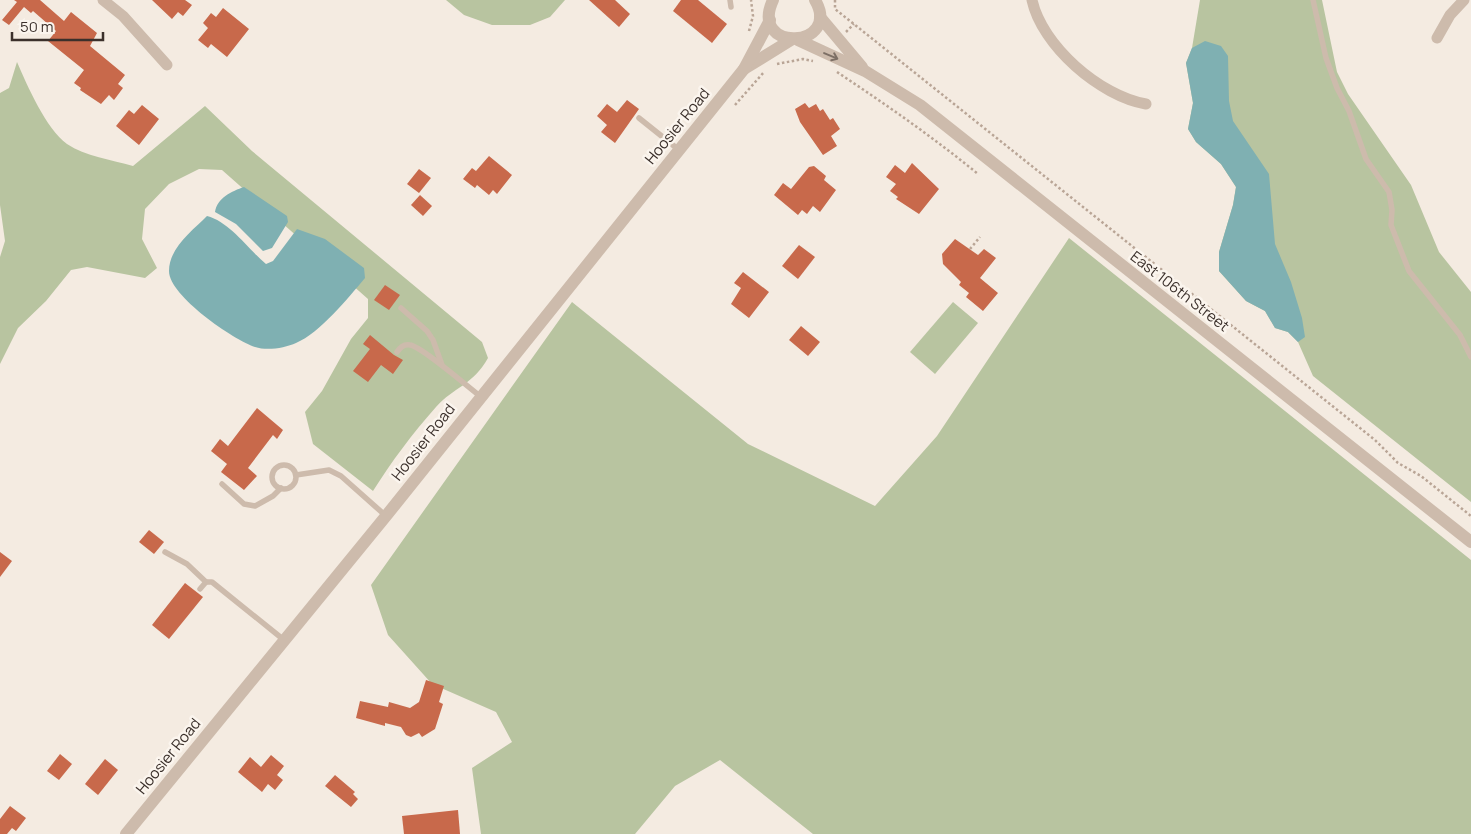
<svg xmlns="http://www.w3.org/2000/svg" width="1471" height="834" font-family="Manrope,sans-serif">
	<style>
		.green { fill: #b8c4a0 }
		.water { fill: #7fb0b2 }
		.building { fill: #c8694b }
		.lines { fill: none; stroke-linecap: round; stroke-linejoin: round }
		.path { stroke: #b9a596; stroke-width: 2.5; stroke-dasharray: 2.5 2.5; stroke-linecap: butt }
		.service { stroke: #cdbbac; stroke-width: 5.5 }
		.minor { stroke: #cdbbac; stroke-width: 11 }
		.tertiary { stroke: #cdbbac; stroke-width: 12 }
		.oneway { stroke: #7d6f65 }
		.labels { text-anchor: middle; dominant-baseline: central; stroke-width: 5; stroke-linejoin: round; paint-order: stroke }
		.street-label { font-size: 15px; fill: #3b302b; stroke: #fbf5ee }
	</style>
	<rect width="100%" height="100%" fill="#f4ebe1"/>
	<g class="green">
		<path d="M446,0H565L550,17L530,25H492L464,15Z"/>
		<path d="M1200,0H1322L1337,72L1348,94L1411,185L1439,252L1471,292V502L1313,376L1298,342L1288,332L1275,328L1265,311L1246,301L1219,271V252L1233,205L1236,187L1221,164L1196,142L1188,129L1193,103L1186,63L1192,48Z"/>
		<path d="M17,62C27,85 46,129 67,144C85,156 112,160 133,166L205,106L252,151L482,342L488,358C473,385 454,387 436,407C412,434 392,461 373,491L313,444L305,412L322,391L351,339L368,318V299L222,170L199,169L169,184L145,209L142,239L157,268L145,278L87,267L71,270L46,301L18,328L0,364V257L5,241L0,205V93L9,88Z"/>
		<path d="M1069,238L1471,560V834H813L720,760L675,786L635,834H481L472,768L512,742L496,712L432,684L388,635L371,585L572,302L748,444L875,506L937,436Z"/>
		<path d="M953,302L978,323L935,374L910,352Z"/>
	</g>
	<g class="water">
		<path d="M1205,41L1221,46L1228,56L1229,101L1233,121L1269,174L1275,244L1291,282L1302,318L1305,337L1298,342L1288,332L1275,328L1265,311L1246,301L1219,271V252L1233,205L1236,187L1221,164L1196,142L1188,129L1193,103L1186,63L1192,48Z"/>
		<path d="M244,187L287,216L288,222L272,248L263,251L236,224L215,212C217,198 232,191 244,187Z"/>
		<path d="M207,216C230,222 248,249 266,264L273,261L297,229L325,239L364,268L365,278C348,298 320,333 296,343C285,348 267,351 255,347C234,340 169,296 169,271C169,248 192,231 207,216Z"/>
	</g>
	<g class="building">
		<path d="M14,0H40L64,21L71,12L97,33L90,46L125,75L118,84L123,88L114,100L109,95L101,104L80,90L81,88L74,83L84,70L48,41L56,31L33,11L31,13L24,7L9,25L2,20L17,2Z"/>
		<path d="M152,0H185L192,5L183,16L178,12L172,19Z"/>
		<path d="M589,0H615L630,14L619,27Z"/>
		<path d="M681,0H698L727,24L712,43L673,11Z"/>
		<path d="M223,8L249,29L227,57L211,44L208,48L198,40L208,28L203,23L211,13L216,17Z"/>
		<path d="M627,100L639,109L615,143L601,132L607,125L597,116L607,104L617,112Z"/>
		<path d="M805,103L809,108L816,104L820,111L823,109L830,120L833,118L840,129L831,136L837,146L823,155L800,122L795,109Z"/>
		<path d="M142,105L159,119L139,145L116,126L129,110L134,114Z"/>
		<path d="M489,156L512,175L497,194L493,190L489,195L477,185L475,188L463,179L472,168L476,171Z"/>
		<path d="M912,163L939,189L919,214L896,199L898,197L890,191L896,184L886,177L895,165L905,173Z"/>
		<path d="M814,166L826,176L824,180L836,190L820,212L813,206L807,214L802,210L798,215L774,195L783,183L791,189L809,167Z"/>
		<path d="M419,169L431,178L419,193L407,184Z"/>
		<path d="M420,195L432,206L423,216L411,205Z"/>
		<path d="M955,239L978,255L984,249L996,258L980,278L998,293L983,311L966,297L969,293L959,285L961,282L943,264L942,254Z"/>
		<path d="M799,245L815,257L798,279L782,266Z"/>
		<path d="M743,272L769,292L749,318L731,304L741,288L734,283Z"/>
		<path d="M385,285L400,295L389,310L374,300Z"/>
		<path d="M801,326L820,342L808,356L789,340Z"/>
		<path d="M370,335L394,355L403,360L393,374L381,365L368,382L353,371L370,349L363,344Z"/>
		<path d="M257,408L283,430L277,439L273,435L248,468L257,476L244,490L221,472L227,464L211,451L220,439L228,446Z"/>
		<path d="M149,530L164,542L154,554L139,542Z"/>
		<path d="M0,552L12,561L0,577Z"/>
		<path d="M185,583L203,597L169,639L152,625Z"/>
		<path d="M426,680L444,686L439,702L443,704L435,729L422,737L419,733L411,737L406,735L401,727L385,723V726L356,718L360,701L388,707L389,702L410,708L419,702Z"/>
		<path d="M60,754L72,764L59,780L47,771Z"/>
		<path d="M271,755L284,766L277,775L283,780L275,790L268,784L262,792L238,772L250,757L261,767Z"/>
		<path d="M105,759L118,770L98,795L85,784Z"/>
		<path d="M335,775L355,792L353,794L358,799L351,807L325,786Z"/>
		<path d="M10,806L26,818L16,831L12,828L7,834H0V819Z"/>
		<path d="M458,810L460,834H404L402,816Z"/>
	</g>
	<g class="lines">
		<g class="path">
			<path d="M835,0V9L1375,440L1398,463L1421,476L1471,516"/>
			<path d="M749,31L753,16L751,0"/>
			<path d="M846,32L854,24"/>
			<path d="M777,64L803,59L813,61"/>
			<path d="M837,72C885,104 933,137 978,174"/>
			<path d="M735,105L764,72"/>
			<path d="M970,249L980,237"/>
		</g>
		<g class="service">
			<path d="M730,0L731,7"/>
			<path d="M1313,0L1326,58L1337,88L1349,111L1366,159L1389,192L1392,210L1391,225L1409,271L1460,335L1471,357"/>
			<path d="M639,118L679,150"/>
			<path d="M401,308L427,331L433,340L442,365"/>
			<path d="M397,352C400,348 403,344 410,345C421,346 468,387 480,396"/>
			<circle cx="284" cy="477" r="12"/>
			<path d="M296,475L329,470L341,476L386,516"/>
			<path d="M222,484L244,504L255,506L273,496L281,488"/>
			<path d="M165,552L187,564L206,582"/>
			<path d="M200,589L206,582H212L284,640"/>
		</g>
		<g class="minor">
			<path d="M103,0L123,16L167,65"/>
			<path d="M1032,0C1042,46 1100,96 1146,104"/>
			<path d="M1437,38L1450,15L1464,0"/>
		</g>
		<g class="tertiary">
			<path d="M773,0C748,54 843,48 815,0"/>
			<path d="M820,17L862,67"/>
			<path d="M798,40L865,71L920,105L1471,542"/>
			<path d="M744,69L791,40"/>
			<path d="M126,834L386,516L744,69L770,20"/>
		</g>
	</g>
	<defs><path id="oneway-shaft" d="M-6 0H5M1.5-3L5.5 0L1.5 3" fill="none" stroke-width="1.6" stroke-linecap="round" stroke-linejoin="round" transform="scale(1.25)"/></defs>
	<use class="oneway" href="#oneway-shaft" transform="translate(831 56) rotate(23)"/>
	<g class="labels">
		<g class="street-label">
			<text transform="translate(677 126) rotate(-51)">Hoosier Road</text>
			<text transform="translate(1180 291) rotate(38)">East 106th Street</text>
			<text transform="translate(423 442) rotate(-52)">Hoosier Road</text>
			<text transform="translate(168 756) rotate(-51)">Hoosier Road</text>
		</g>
	</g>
	<path d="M12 32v8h91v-8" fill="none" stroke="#3b302b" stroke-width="2.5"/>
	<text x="20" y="32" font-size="15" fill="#3b302b" stroke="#fbf5ee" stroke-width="4" paint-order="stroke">50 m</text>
</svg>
